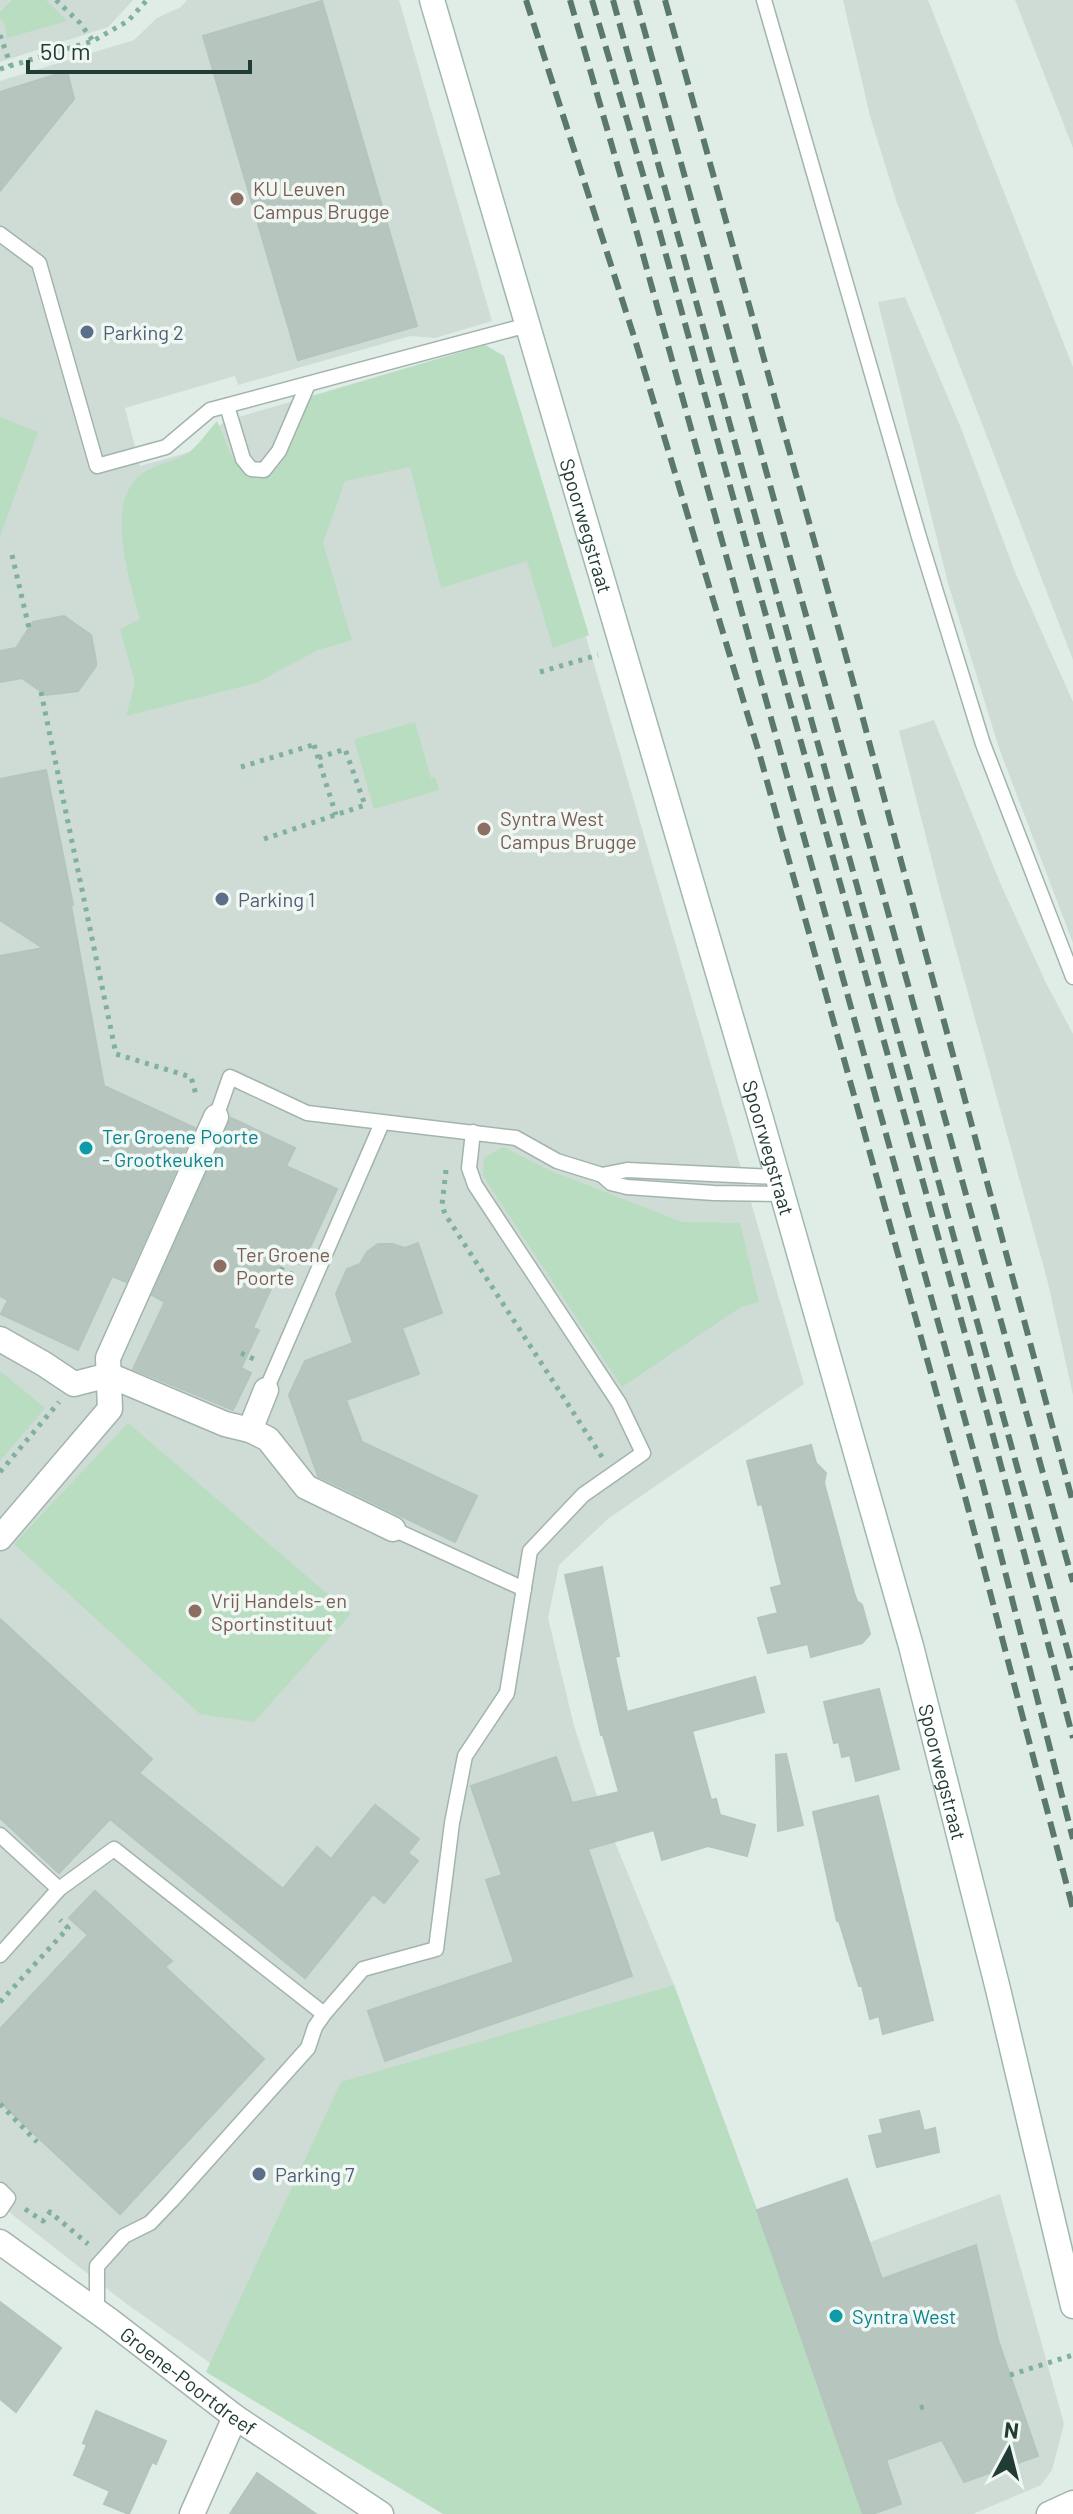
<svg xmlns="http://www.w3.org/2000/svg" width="1073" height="2514" font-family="Barlow,sans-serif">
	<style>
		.built { fill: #cfdbd5 }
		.green { fill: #b9ddc1 }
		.building { fill: #b6c6bf; stroke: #b3c5bd; stroke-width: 2 }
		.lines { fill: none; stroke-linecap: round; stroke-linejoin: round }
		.lane-casing { stroke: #a3b4ad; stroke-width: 17 }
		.street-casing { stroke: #a3b4ad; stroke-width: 27 }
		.secondary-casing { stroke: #9fb8ae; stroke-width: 27 }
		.path { stroke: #80b09f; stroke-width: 5; stroke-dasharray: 4 6; stroke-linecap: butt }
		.lane { stroke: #fff; stroke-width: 14 }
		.street { stroke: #fff; stroke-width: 24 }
		.secondary { stroke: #fff; stroke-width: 24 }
		.rail { stroke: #5b786f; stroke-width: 6; stroke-dasharray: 16 8; stroke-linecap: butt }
		.education-dot { fill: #8d6e63; stroke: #f1f8f4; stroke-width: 3 }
		.service-dot { fill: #5c6f8a; stroke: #f1f8f4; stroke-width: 3 }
		.culture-dot { fill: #0f9aa8; stroke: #f1f8f4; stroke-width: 3 }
		.labels { text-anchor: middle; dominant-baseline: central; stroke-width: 7; stroke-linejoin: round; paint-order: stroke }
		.education-label { font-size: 20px; fill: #785e54; stroke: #f1f8f4; text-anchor: start }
		.service-label { font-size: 20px; fill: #4e5e75; stroke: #f1f8f4; text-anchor: start }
		.street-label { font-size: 20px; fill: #213c34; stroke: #f1f8f4 }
		.culture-label { font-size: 20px; fill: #0d838f; stroke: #f1f8f4; text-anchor: start }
	</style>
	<rect width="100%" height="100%" fill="#e0ece6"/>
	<g class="built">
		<path d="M0,0H133L108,27L0,62Z"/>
		<path d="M187,0H399L492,321L435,338L410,336L238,385L235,376L125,408L140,466L190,452L225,421L485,345L504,356L804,1384L609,1518L559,1565L548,1618L574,1726L602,1811L674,1985L757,2210L857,2208L870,2242L1000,2194L1064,2424L1052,2470L1041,2485L973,2514H863L268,2404L124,2302L0,2205V81L134,40L157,18L181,7Z"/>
		<path d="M843,0H928L1073,367V660L897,203L870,116Z"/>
		<path d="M1015,0H1073V148Z"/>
		<path d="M905,297L961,428L1015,572L1073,702V943L999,748L948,583L878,302Z"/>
		<path d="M934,720L1001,885L1046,983L1073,1034V1395L1047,1279L940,892L899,731Z"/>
	</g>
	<g class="green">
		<path d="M12,0H46L67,21L7,38L4,23L0,19V12Z"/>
		<path d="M485,345L504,356L589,635L553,648L527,561L441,588L410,467L345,481L323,543L352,640L318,650L256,683L126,716L135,683L120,629L140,619C130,583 103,499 143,473C156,464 174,462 188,453C199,445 208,431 217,421C223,433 227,449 235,461C238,467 247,474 253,477C282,489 302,417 310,397Z"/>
		<path d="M0,417L38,432L0,536Z"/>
		<path d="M415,722L431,778L435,777L439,790L374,809L354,739Z"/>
		<path d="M503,1147L551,1171L682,1222L740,1223L759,1302L741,1307L622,1387L483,1176L484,1158Z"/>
		<path d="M0,1371L45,1408L0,1461Z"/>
		<path d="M128,1423L351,1614L254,1722L200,1714L14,1544Z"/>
		<path d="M674,1985L757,2210L865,2514H443L206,2372L341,2082Z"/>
	</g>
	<g class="building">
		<path d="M322,1L417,326L298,360L203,36Z"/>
		<path d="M67,71L74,99L0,191V92Z"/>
		<path d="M64,616L91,635L96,661V666L78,691L46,695L22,678L0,682V651L16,648L33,622Z"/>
		<path d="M46,770L73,905L71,906L104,1086L195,1128L126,1282L112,1276L78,1350L1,1314L8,1300L0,1296V956L43,948L0,920V779Z"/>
		<path d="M231,1118L295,1148L286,1166L337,1189L302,1265L285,1258L253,1328L259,1330L241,1368L251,1373L233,1410L133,1369L165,1302L152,1295Z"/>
		<path d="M418,1243L442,1313L402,1328L419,1374L346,1400L362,1442L477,1496L455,1542L318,1476L289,1395L305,1361L353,1343L336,1294L347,1269L360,1264L367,1252L378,1244H392L405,1248Z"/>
		<path d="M811,1445L816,1463L826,1473L824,1483L854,1593L857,1601L862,1605L870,1634L862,1643L811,1657L808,1644L768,1653L758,1618L778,1613L771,1588L782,1585L762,1504L758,1505L747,1461Z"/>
		<path d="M602,1567L619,1656L615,1657L627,1712L755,1677L764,1712L692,1731L711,1800L716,1799L720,1815L755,1825L747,1856L708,1846L662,1860L654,1830L588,1849L632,1976L385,2061L368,2011L514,1962L486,1880L502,1875L471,1786L556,1757L572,1803L619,1792L603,1735H601L565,1575Z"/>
		<path d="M0,1619L152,1759L139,1773L283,1889L317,1847L331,1859L375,1805L419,1839L408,1853L418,1861L384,1903L373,1894L305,1978L110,1819L59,1873L0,1818Z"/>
		<path d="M879,1689L899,1769L856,1781L850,1755L842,1757L839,1742L834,1743L824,1702Z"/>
		<path d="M786,1754L803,1825L778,1831L776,1755Z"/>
		<path d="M878,1796L933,2020L883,2034L879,2016L870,2019L862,1986H859L839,1921H837L813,1812Z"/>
		<path d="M95,1891L172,1961L165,1967L264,2059L120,2214L0,2102V2029L88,1935L69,1918Z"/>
		<path d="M919,2111L924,2131L935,2128L939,2152L877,2167L869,2136L883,2133L880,2120Z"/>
		<path d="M847,2179L882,2279L976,2245L998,2340L1038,2456L964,2482L942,2440L886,2460L901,2504L872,2514H863L757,2210Z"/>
		<path d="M0,2302L61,2348L16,2412L0,2399Z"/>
		<path d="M96,2411L166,2441L156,2464L152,2462L129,2514L104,2504L110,2491L74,2475L87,2445L83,2443Z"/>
		<path d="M257,2473L286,2493L316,2514H230Z"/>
	</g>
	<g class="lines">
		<defs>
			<g id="lane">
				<path d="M764,0L919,537L983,744L1073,977"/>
				<path d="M0,234L39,263L97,466L166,447L210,410L528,325"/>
				<path d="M227,406L243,459L251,469L264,470L279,451L308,384"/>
				<path d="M216,1117L230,1077L307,1113L516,1138L557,1161L602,1175L611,1183L627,1187L714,1193L782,1194"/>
				<path d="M602,1175L627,1170L777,1177"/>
				<path d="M266,1390L382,1123"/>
				<path d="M393,1529L524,1589"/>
				<path d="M0,1835L59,1889"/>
				<path d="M0,1955L59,1889L114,1849L324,2014L363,1969L436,1949L452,1823L465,1756L507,1693L530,1551L583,1495L643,1453L619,1403L475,1185L469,1168L473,1132"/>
				<path d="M0,2190L8,2198L0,2210"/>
				<path d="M97,2311V2266L124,2236L150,2223L172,2200L308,2048L315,2027L324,2014"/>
			</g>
			<g id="street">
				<path d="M0,1339L44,1364L74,1384L109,1375L225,1424L250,1430L268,1439L306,1487L393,1529"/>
				<path d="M250,1430L266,1390"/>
				<path d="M0,1538L110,1409L108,1358L216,1117"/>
				<path id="s1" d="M0,2242L109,2320L235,2417L381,2514"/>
				<path d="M192,2514L235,2417"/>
				<path d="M1049,2514L1073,2503"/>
			</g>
			<g id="secondary">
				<path id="s2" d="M432,0L761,1119L911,1646L997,1985L1073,2306"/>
			</g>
		</defs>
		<use href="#lane" class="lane-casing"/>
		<use href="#street" class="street-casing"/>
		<use href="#secondary" class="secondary-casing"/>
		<g class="path">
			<path d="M56,0L80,23L93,41"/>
			<path d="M0,35L11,66"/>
			<path d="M0,69L93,41L128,21L147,0"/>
			<path d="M12,555L29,628"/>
			<path d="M540,672L598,655"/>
			<path d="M41,692L116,1054L191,1077L197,1098"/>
			<path d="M314,745L336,815"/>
			<path d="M241,767L316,744"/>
			<path d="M264,839L365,805L345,749L318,758"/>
			<path d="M446,1170L442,1205L445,1214L602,1457"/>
			<path d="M280,1269L294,1275"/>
			<path d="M241,1353L258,1361"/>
			<path d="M0,1472L59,1402"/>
			<path d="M0,2002L68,1928L60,1920"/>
			<path d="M0,2104L37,2142"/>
			<path d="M25,2209L43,2221L50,2212L88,2244"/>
			<path d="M1010,2375L1073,2355"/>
			<path d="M920,2408L925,2406"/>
		</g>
		<use href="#lane" class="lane"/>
		<use href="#street" class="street"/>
		<use href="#secondary" class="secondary"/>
		<g class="rail">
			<path d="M526,0L636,343L760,756L963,1489L1073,1909"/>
			<path d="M570,0L635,226L983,1485L1073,1839"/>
			<path d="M592,0L656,219L987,1413L1073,1738"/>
			<path d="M613,0L1073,1670"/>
			<path d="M636,0L1073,1582"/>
			<path d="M665,0L852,678L1073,1503"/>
		</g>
	</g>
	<g class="education-dot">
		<circle cx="237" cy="199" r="8"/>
		<circle cx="484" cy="829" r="8"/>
		<circle cx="220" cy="1266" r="8"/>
		<circle cx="195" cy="1611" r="8"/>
	</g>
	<g class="service-dot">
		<circle cx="87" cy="332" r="8"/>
		<circle cx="222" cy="899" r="8"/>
		<circle cx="259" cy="2174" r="8"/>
	</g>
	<g class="culture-dot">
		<circle cx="86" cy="1148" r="8"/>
		<circle cx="836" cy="2316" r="8"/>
	</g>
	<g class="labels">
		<g class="education-label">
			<text x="253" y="188">KU Leuven<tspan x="253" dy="23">Campus Brugge</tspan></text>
			<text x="500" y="818">Syntra West<tspan x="500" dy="23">Campus Brugge</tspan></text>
			<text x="236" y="1254">Ter Groene<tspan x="236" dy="23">Poorte</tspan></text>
			<text x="211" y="1600">Vrij Handels- en<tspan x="211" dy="23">Sportinstituut</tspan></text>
		</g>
		<g class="service-label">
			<text x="103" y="332">Parking 2</text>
			<text x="238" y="899">Parking 1</text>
			<text x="275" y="2174">Parking 7</text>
		</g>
		<g class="street-label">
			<text stroke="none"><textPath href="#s2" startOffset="548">Spoorwegstraat</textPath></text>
			<text stroke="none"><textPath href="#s2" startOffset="1196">Spoorwegstraat</textPath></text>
			<text stroke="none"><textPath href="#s2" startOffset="1844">Spoorwegstraat</textPath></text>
			<text stroke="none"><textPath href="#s1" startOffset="234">Groene-Poortdreef</textPath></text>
		</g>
		<g class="culture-label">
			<text x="102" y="1136">Ter Groene Poorte<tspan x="102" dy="23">- Grootkeuken</tspan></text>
			<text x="852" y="2316">Syntra West</text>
		</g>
	</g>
	<g transform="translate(1009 2450) rotate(7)" stroke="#f1f8f4" stroke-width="6" paint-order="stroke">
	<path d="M0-6L14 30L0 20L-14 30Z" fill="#213c34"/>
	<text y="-12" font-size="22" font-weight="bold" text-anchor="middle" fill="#213c34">N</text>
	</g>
	<path d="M28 60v12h222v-12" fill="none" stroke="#213c34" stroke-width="4"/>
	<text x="40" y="60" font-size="24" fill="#213c34" stroke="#f1f8f4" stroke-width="6" paint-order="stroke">50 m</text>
</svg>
